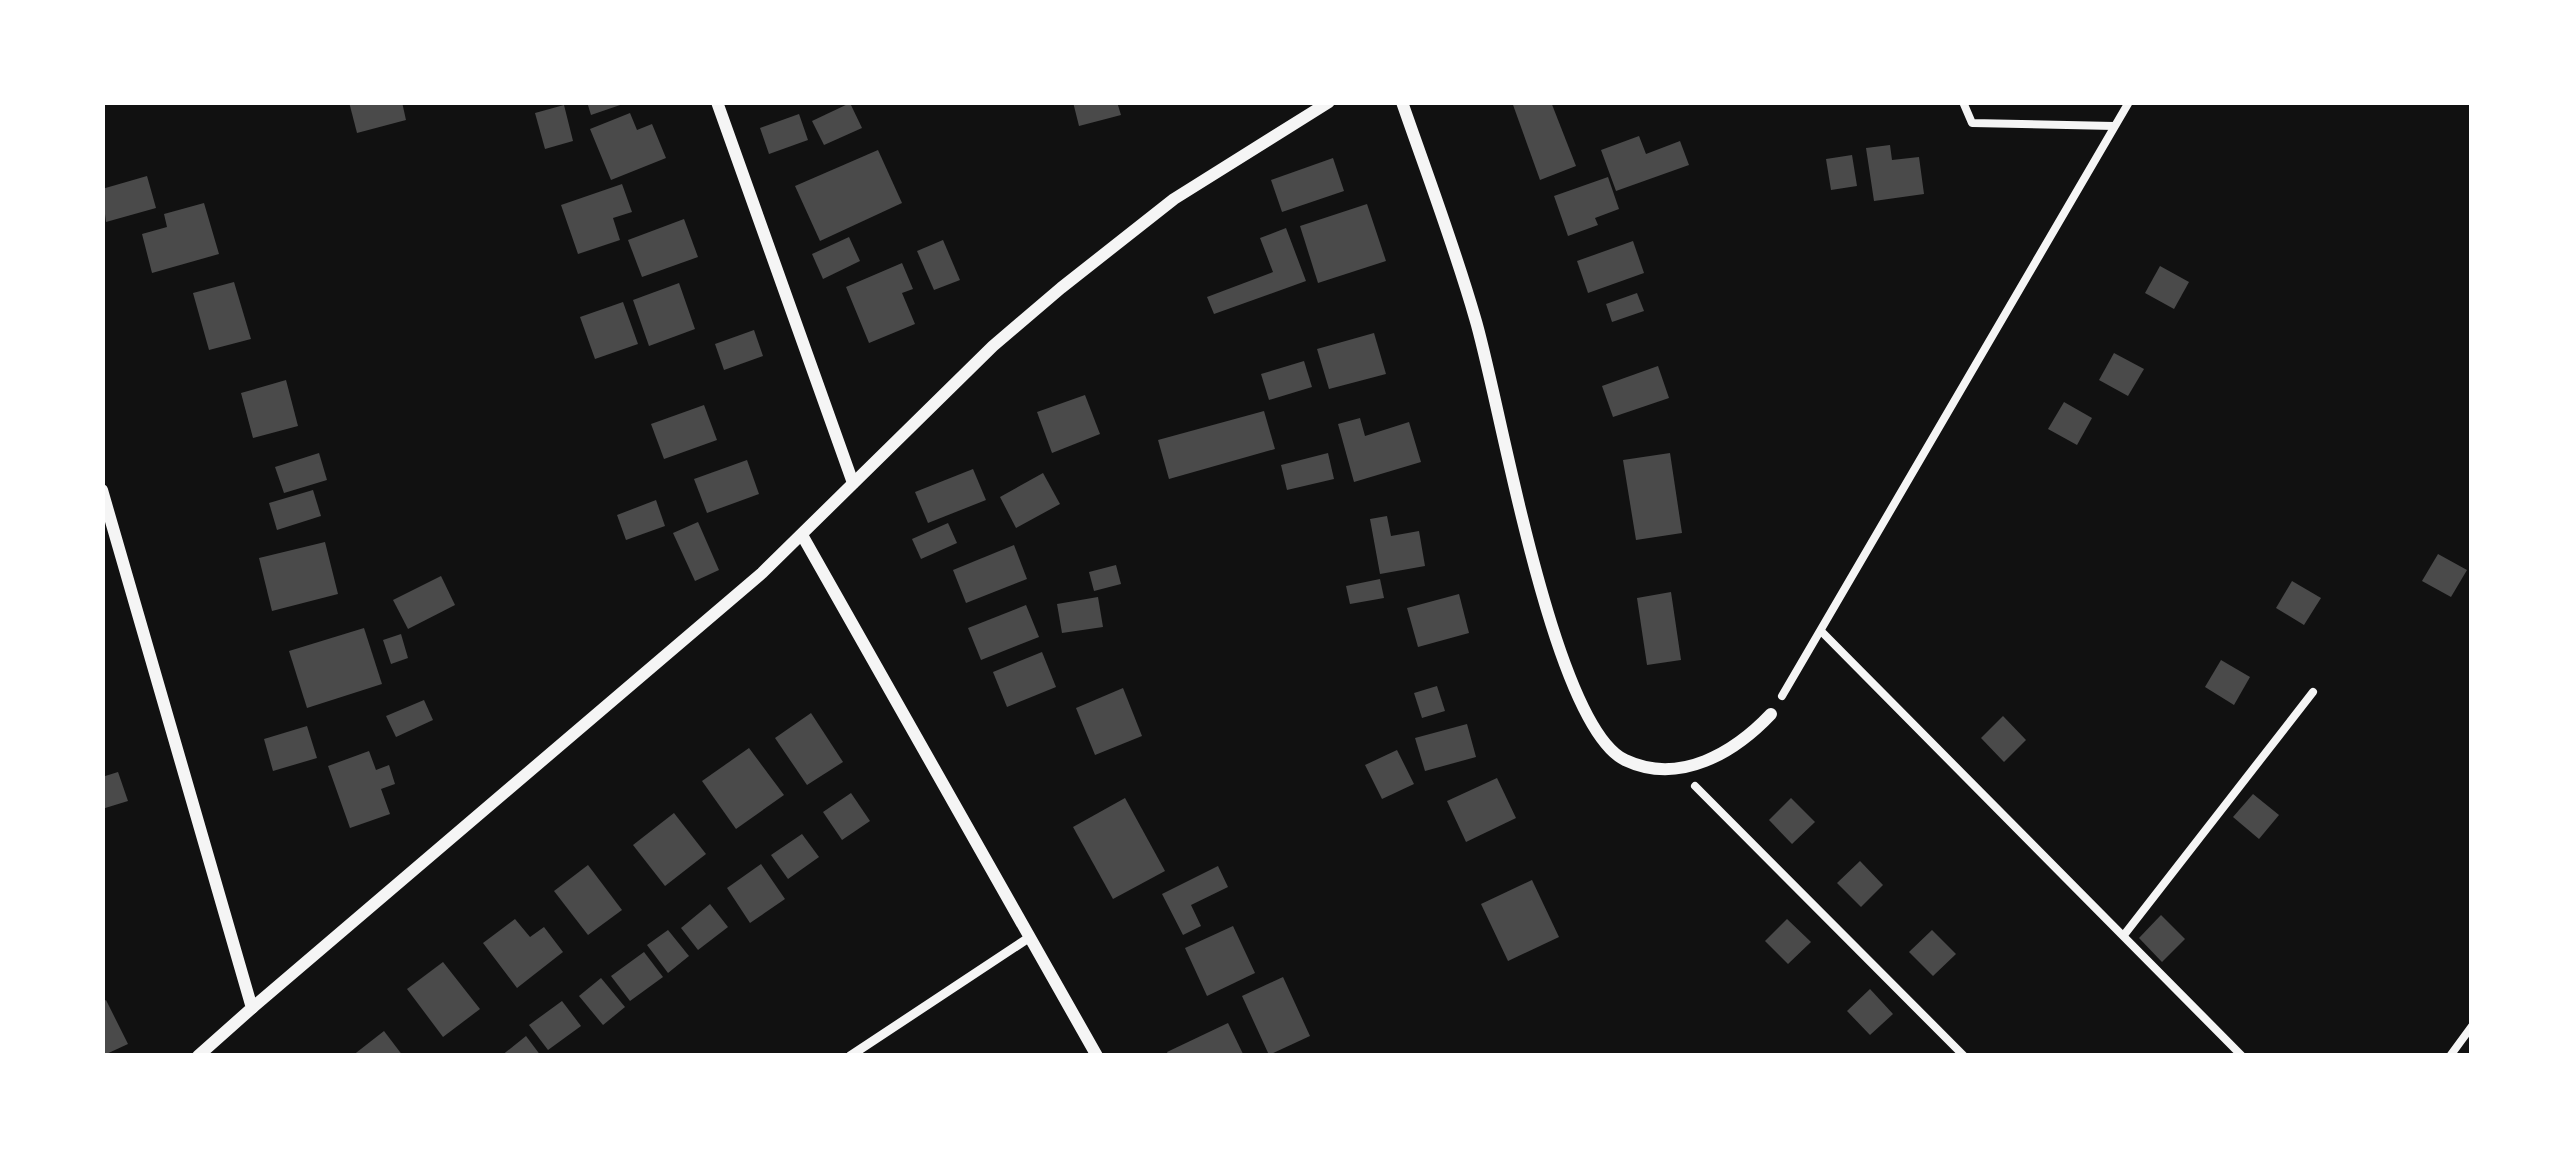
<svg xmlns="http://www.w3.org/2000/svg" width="2574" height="1158" font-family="'Nunito Sans',sans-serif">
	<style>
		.building { fill: #4a4a4a }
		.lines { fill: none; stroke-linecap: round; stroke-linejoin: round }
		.path { stroke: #f5f5f5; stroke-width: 8 }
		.service { stroke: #f5f5f5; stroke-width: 9 }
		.minor { stroke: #f5f5f5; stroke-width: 12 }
	</style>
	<rect width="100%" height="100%" fill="#111"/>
	<g class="building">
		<path d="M349,102H402L406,120L357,133Z"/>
		<path d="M587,102H626V103L591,115Z"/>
		<path d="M1073,102H1117L1121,115L1079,126Z"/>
		<path d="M1512,102H1551L1576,166L1540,180Z"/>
		<path d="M850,103L862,128L824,145L812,121Z"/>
		<path d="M564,105L573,141L545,149L535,113Z"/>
		<path d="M630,113L637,130L652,124L666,158L611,180L590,129Z"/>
		<path d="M799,114L808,140L769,154L760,128Z"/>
		<path d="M1639,136L1646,154L1680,141L1689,165L1616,191L1601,150Z"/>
		<path d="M1890,145L1892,160L1919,157L1924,194L1874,201L1866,148Z"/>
		<path d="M878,150L902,203L820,241L795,186Z"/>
		<path d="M1852,155L1857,186L1831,190L1826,159Z"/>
		<path d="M1333,158L1344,191L1282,212L1271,180Z"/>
		<path d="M147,176L156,208L106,222L102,189Z"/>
		<path d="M1608,177L1619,209L1595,218L1598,225L1568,236L1554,196Z"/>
		<path d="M622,184L632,212L613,218L620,240L578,254L561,205Z"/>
		<path d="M204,203L219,254L152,273L142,234L167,227L164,214Z"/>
		<path d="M1367,204L1386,261L1318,283L1300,226Z"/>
		<path d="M684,219L698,257L642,277L628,240Z"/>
		<path d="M1286,228L1306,281L1214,314L1207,297L1273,272L1260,238Z"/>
		<path d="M849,237L860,261L823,279L812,254Z"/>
		<path d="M943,240L960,280L934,290L917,251Z"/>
		<path d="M1633,241L1644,273L1588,293L1577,261Z"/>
		<path d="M902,263L913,289L902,293L915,324L869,343L846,287Z"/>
		<path d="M2160,266L2189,282L2174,309L2145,293Z"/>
		<path d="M234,282L251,339L209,350L193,293Z"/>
		<path d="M679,283L695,329L649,346L633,300Z"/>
		<path d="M1637,293L1644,311L1612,322L1606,304Z"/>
		<path d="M623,302L638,344L595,359L580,317Z"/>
		<path d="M754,330L763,356L724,370L715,344Z"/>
		<path d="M1374,333L1386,374L1329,389L1317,349Z"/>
		<path d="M2114,353L2144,369L2128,396L2099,380Z"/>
		<path d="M1304,361L1312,387L1269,400L1261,374Z"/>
		<path d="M1658,366L1669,398L1613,417L1602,386Z"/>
		<path d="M286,380L298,426L253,438L241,393Z"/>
		<path d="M1085,395L1100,434L1052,453L1037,412Z"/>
		<path d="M2064,402L2092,418L2077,445L2048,429Z"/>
		<path d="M704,405L717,440L664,459L651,424Z"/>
		<path d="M1264,411L1275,449L1169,479L1158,440Z"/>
		<path d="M1360,418L1365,436L1409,422L1421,462L1354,482L1338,424Z"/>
		<path d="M319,453L327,480L284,493L275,467Z"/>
		<path d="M1328,453L1334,479L1287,490L1281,465Z"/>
		<path d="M1670,453L1682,533L1636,540L1623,460Z"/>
		<path d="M747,460L759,494L707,513L694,479Z"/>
		<path d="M973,469L986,500L928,523L915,492Z"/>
		<path d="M1043,473L1060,504L1016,528L1000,497Z"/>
		<path d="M313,490L321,516L277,530L269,503Z"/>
		<path d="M656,500L665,526L626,540L617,515Z"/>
		<path d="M1387,516L1391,536L1419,531L1425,566L1380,574L1370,519Z"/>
		<path d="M698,522L719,570L695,581L673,533Z"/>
		<path d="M948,523L957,543L921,559L912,539Z"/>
		<path d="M325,542L338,594L272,611L259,558Z"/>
		<path d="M1014,545L1027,579L966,603L953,570Z"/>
		<path d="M2438,554L2467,570L2451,597L2422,581Z"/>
		<path d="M1116,565L1121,584L1094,591L1089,572Z"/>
		<path d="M441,576L455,605L408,629L393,600Z"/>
		<path d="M1380,579L1384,598L1350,604L1346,586Z"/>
		<path d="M2292,581L2321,598L2304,625L2276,608Z"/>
		<path d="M1671,592L1681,660L1647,665L1637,598Z"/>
		<path d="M1459,594L1469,633L1418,647L1407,608Z"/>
		<path d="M1098,597L1103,627L1062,633L1057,604Z"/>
		<path d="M1026,605L1039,637L981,660L968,628Z"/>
		<path d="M364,628L382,684L307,708L289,651Z"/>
		<path d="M401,634L408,658L391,664L383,640Z"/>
		<path d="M1042,652L1056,687L1007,707L993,672Z"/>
		<path d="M2221,660L2250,677L2234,705L2205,687Z"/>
		<path d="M1437,686L1445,711L1422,718L1414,693Z"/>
		<path d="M1123,688L1142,736L1095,755L1076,708Z"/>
		<path d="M424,700L433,720L396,737L386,716Z"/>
		<path d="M811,713L843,762L807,785L775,738Z"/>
		<path d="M2003,716L2026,740L2004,762L1981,738Z"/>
		<path d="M1467,724L1476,757L1425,771L1415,738Z"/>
		<path d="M307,726L317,758L273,771L264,739Z"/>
		<path d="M749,748L784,795L736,829L702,781Z"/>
		<path d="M1397,750L1414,784L1382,799L1365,765Z"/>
		<path d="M369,751L376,770L389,765L395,784L381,789L390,814L350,828L328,766Z"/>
		<path d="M118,772L128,801L102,809V777Z"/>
		<path d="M1497,778L1516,818L1466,842L1447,801Z"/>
		<path d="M851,793L870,821L842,840L823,812Z"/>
		<path d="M2253,794L2279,815L2259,839L2233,817Z"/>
		<path d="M1125,798L1165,871L1113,899L1073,827Z"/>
		<path d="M1791,798L1815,822L1792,844L1769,820Z"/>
		<path d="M674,813L706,854L665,886L633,845Z"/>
		<path d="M802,834L819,857L788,879L771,855Z"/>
		<path d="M1860,861L1883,885L1861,907L1837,883Z"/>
		<path d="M761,864L785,899L750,923L727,888Z"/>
		<path d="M588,865L622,910L588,935L554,891Z"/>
		<path d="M1218,866L1228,887L1191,905L1201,926L1183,935L1162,894Z"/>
		<path d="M1532,880L1559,937L1508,961L1481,904Z"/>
		<path d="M710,904L728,927L698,950L681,928Z"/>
		<path d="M2161,915L2185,939L2162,962L2139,938Z"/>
		<path d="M515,919L530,937L544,927L563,952L517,988L483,943Z"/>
		<path d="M1787,919L1811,942L1788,964L1765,941Z"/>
		<path d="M1233,926L1255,973L1207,996L1185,948Z"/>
		<path d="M668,930L689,956L668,973L647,945Z"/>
		<path d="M1932,930L1956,954L1933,976L1909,952Z"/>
		<path d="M644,952L663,977L630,1001L611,976Z"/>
		<path d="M443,962L480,1009L443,1037L407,989Z"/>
		<path d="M1283,977L1310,1036L1269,1055L1242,996Z"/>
		<path d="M601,978L625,1007L603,1025L579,996Z"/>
		<path d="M1870,989L1893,1014L1870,1035L1847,1011Z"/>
		<path d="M106,1000L128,1044L102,1056V1002Z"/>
		<path d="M562,1001L581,1026L548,1050L529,1025Z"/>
		<path d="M1228,1023L1244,1056H1169L1167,1052Z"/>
		<path d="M384,1031L403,1056H352Z"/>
		<path d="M526,1036L541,1056H501Z"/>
	</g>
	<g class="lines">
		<g class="path">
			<path d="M1963,102L1972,123L2114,126"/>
			<path d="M1822,632L2242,1056"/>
			<path d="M1782,696L2129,102"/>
			<path d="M1695,786L1964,1056"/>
			<path d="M2124,935L2313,692"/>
			<path d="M2450,1056L2472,1026"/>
		</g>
		<path class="service" d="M850,1056L1030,937"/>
		<g class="minor">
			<path d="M717,102L853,483"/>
			<path d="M1402,102C1427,174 1454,245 1475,318C1500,400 1552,725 1625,760C1680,786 1735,752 1771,714"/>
			<path d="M102,490L252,1008L198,1056"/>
			<path d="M802,535L1097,1056"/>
			<path d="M252,1008L762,573L993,346L1061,288L1174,199L1329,102"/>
		</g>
	</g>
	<rect width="2574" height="1158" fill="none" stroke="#ffffff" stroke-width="210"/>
</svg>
